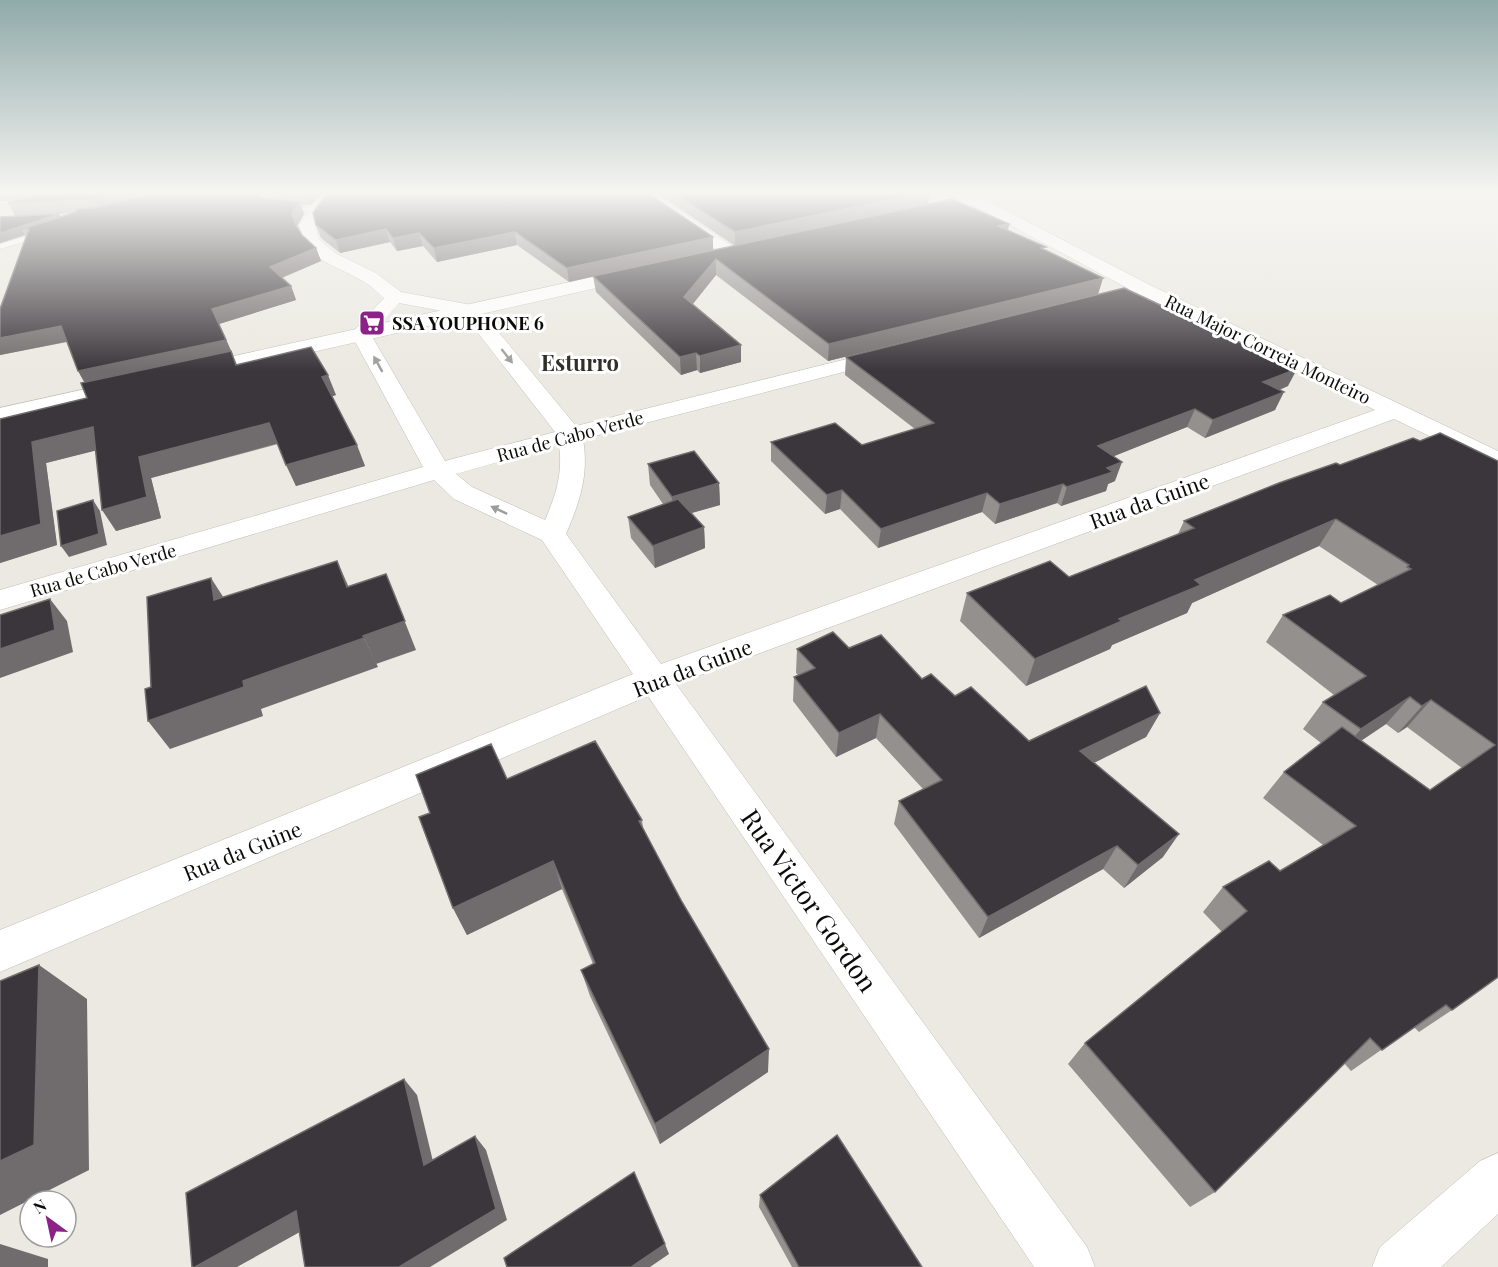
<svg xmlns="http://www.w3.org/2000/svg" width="1498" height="1267" font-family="'Playfair Display',serif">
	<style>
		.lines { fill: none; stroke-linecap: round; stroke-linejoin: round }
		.service-casing { stroke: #bfbdb6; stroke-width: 1 }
		.minor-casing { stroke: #bfbdb6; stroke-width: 1 }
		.secondary-casing { stroke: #bfbdb6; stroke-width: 1 }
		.service { fill: #fff; fill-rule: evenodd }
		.minor { fill: #fff; fill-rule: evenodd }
		.secondary { fill: #fff; fill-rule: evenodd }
		.wall { fill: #93908e; fill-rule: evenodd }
		.shaded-wall { fill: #706c6d }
		.building { fill: #3b363b; stroke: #706c6d; stroke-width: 1.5 }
		.oneway { fill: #9e9d9d }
		.labels { text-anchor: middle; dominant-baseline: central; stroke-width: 6; stroke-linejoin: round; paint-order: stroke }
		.far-poi-label { font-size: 18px; font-weight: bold; fill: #0c0b09; stroke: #fff; text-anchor: start }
		.far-street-label { font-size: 18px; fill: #0c0b09; stroke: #fff }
		.street-label { font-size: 21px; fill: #0c0b09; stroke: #fff }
		.far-district-label { font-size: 22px; font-weight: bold; fill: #302f29; stroke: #fff }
		.near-street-label { font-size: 26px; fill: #0c0b09; stroke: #fff }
	</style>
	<rect width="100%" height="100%" fill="#ebe9e1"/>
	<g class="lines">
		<defs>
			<g id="service">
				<path d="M248,194H256L273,205L315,208L319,210L315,212L268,209Z"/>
				<path d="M44,231H47V235L0,249V244Z"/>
			</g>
			<g id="minor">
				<path d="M324,194H344L328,205L315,225L319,239L335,253L376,273L401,292L477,306L576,426L887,349L894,351L898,355L894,359L583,439C589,475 580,501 566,534L661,664L1375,410L1143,296L1092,310L1085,308L1082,304L1085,300L1129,289L958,197L956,194H974L1152,286L1498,451V469L1394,419L676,684L1087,1247L1095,1267H1034L648,696L0,972V930L633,674L542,540L454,499L434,480L0,610V590L423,467L351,334L384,298C377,292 369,284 361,280C333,264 307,261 299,225L314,203ZM399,303L464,315L555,432L445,461L371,335ZM559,445C563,473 556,495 545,520L472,487L456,474Z"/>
				<path d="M637,194H654L742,253L739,257H727Z"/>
				<path d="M1498,1153V1214L1441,1267H1372L1380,1247L1480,1161Z"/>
			</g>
			<g id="secondary">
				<path d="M982,194H1011L1009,197L917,218L909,213L911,210Z"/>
				<path d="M638,267L645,269L647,273L645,277L193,379L185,377L182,372L185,367L193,365Z"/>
				<path d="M131,379L139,381L143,386L139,391L0,422V408Z"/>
			</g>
		</defs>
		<use href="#service" class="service-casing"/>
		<use href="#minor" class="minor-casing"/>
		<use href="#secondary" class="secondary-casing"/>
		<use href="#service" class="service"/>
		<use href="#minor" class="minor"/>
		<use href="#secondary" class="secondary"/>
	</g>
	<g class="wall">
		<path d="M0,194H256L262,198L268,199L260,194H322L310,205H301L304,214L297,226L302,235L316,248L321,261L282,278L291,286L296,300L219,324L237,365L336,395L332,396L365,466L296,486L278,444L151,478L161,518L116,531L96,450L46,463L57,545L0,563V419L87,398L85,383L67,342L0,355V309L26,237L25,235L0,243V217L15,216L8,203L17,201H0ZM74,213L61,217L59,214Z"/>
		<path d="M649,194L713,250L1009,224L1008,231L1103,278L1098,294L828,361L716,275L692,304L741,345V362L700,373L697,370L681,375L596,292L593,276L569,282L517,245L437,262L423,246L397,251L390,242L340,253L321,238L316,225Z"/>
		<path d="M658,194H929L928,204L735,246Z"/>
		<path d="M846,357L1288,386L1280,390L1275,410L1205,438L1187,427L1113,456L1115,481L1108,484L1106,491L1061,506L1057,503L995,524L982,512L878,548L840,509L825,514L771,461V442L862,445L915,429L845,375Z"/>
		<path d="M1420,441L1498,461V977L1452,1010L1419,1032L1414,1027L1351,1071L1344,1063L1215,1192L1190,1207L1068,1064L1085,1043L1222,932L1203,912L1223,887L1280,871L1323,845L1263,798L1284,772L1321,743L1303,729L1323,702L1334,695L1266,642L1283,615L1341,603L1378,585L1319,546L1192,603L1187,613L1112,645L1110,649L1026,686L960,621L967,593L1069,577L1178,534L1184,521L1340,465ZM1386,724L1398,733L1407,727L1462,768L1430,790L1361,741Z"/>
		<path d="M648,464L719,483L720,505L692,513L704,527L705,548L655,568L631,538L628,517L663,504L650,485Z"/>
		<path d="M849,648L922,679L955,696L1029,741L1160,713L1146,737L1094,763L1163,857L1124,888L1103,869L979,938L894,824L899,801L923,789L876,738L836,757L793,701L794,677L798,675L796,673L797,649Z"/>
		<path d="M507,779L642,820L643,828L768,1072L660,1144L590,996L581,970L593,964L562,889L467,935L453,908L430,813Z"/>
		<path d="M760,1195L922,1267H792L759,1207Z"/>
	</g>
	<g class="shaded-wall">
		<path d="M116,194H168L101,212L94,199Z"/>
		<path d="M306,194H322L310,205Z"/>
		<path d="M914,194H929L928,204L735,246V232Z"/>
		<path d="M300,201L304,214L297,226L301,238L292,213Z"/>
		<path d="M59,214L64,222L22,229L25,235L0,243V233Z"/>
		<path d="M1009,224L1006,238L998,226Z"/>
		<path d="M386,229L390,242L340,253L336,240Z"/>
		<path d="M515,232L517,245L437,262L434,248Z"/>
		<path d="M419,233L423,246L397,251L393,238Z"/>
		<path d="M713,237V250L569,282L567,268Z"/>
		<path d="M316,248L321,261L276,280L270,267Z"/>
		<path d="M716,259V275L685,314L684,297Z"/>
		<path d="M1103,278L1098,294L828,361L829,344Z"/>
		<path d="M291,286L296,300L219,324L233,355L87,387L78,371L212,309Z"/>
		<path d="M61,326L70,341L0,355V338Z"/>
		<path d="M741,345V362L700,373V356Z"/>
		<path d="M696,353L697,370L681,375L680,357Z"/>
		<path d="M1297,369L1288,386L1255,399L1263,382Z"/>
		<path d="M328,375L336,395L330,397L322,377Z"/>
		<path d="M1284,392L1275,410L1205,438L1213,420Z"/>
		<path d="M1195,409L1187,427L1092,465L1098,446Z"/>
		<path d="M269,423L279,443L151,478L161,518L116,531L102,510L139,457Z"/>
		<path d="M93,427L106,448L46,463L57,545L0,563V536L32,442Z"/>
		<path d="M357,445L365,466L296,486L286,465Z"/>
		<path d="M1122,462L1115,481L1108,484L1106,491L1061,506L1067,487L1107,468Z"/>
		<path d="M719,483L720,505L673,518L672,497Z"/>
		<path d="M1063,484L1057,503L995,524L1000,504Z"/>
		<path d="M842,490L840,509L825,514L827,495Z"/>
		<path d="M987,493L982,512L878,548L881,529Z"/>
		<path d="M93,500L100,511L107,545L69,557L61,546Z"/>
		<path d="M1336,519L1319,546L1192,603L1187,613L1112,645L1110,649L1026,686L1035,659L1119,619L1195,580Z"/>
		<path d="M704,527L705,548L655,568L653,546Z"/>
		<path d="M337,561L350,590L347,587Z"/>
		<path d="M386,574L416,650L376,664L363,636Z"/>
		<path d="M211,578L229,606L214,600Z"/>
		<path d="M50,599L67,621L73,652L0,678V649Z"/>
		<path d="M364,638L378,667L261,709L263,716L170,749L148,721L243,681Z"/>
		<path d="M1410,697L1386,724L1338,756L1361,729Z"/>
		<path d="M1431,700L1407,727L1398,733L1422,706Z"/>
		<path d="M1160,713L1146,737L1069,775L1080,751Z"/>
		<path d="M880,714L876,738L836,757L839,733Z"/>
		<path d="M1179,834L1163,857L1124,888L1138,865Z"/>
		<path d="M1117,846L1103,869L979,938L988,917Z"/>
		<path d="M553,861L562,889L467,935L453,908Z"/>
		<path d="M39,965L87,999L89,1170L0,1215V1161Z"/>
		<path d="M769,1049L768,1072L660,1144L655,1124Z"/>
		<path d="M404,1079L417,1095L437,1178L424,1165Z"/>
		<path d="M475,1136L486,1150L507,1220L430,1267H399Z"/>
		<path d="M296,1211L316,1223L237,1267H195Z"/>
		<path d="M0,1244L48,1259V1267H0Z"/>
		<path d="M665,1244L669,1254L650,1267H631Z"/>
	</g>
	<g class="building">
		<path d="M41,194H116L94,199L8,203Z"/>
		<path d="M147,194H256L262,198L300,201L292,213L296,225L302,235L316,248L270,267L291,286L212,309L226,340L78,371L61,326L0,338V309L29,229H22L76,212V209L95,208Z"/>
		<path d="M326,194H649L713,237L567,268L515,232L434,248L419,233L393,238L386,229L336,240L316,225L313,213Z"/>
		<path d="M675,194H917L735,232Z"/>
		<path d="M952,199L1009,224L998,226L1046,247L1041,248L1103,278L829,344L716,259L684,297L741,345L700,356L696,353L680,357L593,276Z"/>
		<path d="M59,214L0,233V217Z"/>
		<path d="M1124,288L1297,369L1263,382L1284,392L1213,420L1195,409L1098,446L1122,462L1107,468L1113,472L1067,487L1063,484L1000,504L987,493L881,529L842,490L827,495L771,442L835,423L862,445L934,423L846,357Z"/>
		<path d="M311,347L328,375L322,377L357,445L286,465L269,423L139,457L147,497L102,510L93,427L32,442L41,524L0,536V419L87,398L81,383L231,351L236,365Z"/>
		<path d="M1440,433L1498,461V977L1452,1010L1446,1005L1382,1050L1370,1038L1215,1192L1085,1043L1247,911L1223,887L1269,861L1280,871L1356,826L1284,772L1342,727L1430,790L1495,745L1431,700L1422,706L1410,697L1361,729L1323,702L1366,676L1283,615L1330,595L1341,603L1411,569L1407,567L1409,565L1336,519L1195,580L1201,585L1119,619L1122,621L1035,659L967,593L1050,561L1069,577L1194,528L1184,521L1279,483L1336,463L1340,465L1413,438L1420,441Z"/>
		<path d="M694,451L719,483L672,497L648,464Z"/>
		<path d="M678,499L704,527L653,546L628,517Z"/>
		<path d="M93,500L99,534L61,546L57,511Z"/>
		<path d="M337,561L347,587L386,574L405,621L363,636L364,638L243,681L244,687L148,721L145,689L151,687L147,597L211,578L214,600Z"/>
		<path d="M50,599L55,630L0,649V615Z"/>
		<path d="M833,632L849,648L881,635L922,679L931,674L955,696L971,687L1029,741L1146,686L1160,713L1080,751L1179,834L1138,865L1117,846L988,917L899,801L942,780L880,714L839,733L794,677L815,668L797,649Z"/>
		<path d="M595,741L642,820L639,821L682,902L769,1049L655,1124L581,970L595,963L553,861L453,908L419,817L430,813L416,775L491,744L507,779Z"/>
		<path d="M39,965L34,1145L0,1161V981Z"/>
		<path d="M404,1079L424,1165L475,1136L496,1209L399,1267H305L296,1211L195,1267H192L186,1193Z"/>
		<path d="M837,1135L922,1267H799L760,1195Z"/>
		<path d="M634,1172L665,1244L631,1267H507L504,1258Z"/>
	</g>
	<defs><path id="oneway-solid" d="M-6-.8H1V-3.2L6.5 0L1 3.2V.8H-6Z" transform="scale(1.5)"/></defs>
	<g class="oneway">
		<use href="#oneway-solid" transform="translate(507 356) rotate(52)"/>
		<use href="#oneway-solid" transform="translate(378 364) rotate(-119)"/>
		<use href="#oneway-solid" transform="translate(499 510) rotate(-155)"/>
	</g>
	<linearGradient id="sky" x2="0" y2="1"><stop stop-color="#90aaaa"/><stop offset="0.52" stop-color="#f6f5f2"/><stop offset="1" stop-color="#f6f5f2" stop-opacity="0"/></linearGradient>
	<rect width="1498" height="371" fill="url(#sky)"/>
	<defs>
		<symbol id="supermarket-square" viewBox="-11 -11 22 22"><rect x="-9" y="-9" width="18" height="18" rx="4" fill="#8a2288" stroke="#fff"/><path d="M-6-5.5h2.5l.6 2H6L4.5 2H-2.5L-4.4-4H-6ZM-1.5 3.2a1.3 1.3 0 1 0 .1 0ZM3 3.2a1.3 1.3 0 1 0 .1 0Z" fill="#fff"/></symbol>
	</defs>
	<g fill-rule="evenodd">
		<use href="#supermarket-square" x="357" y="308" width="30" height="30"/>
	</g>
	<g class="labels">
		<g class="far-poi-label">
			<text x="392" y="323">SSA YOUPHONE 6</text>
		</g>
		<g class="far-street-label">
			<text transform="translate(1268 349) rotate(26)">Rua Major Correia Monteiro</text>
			<text transform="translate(570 436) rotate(-15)">Rua de Cabo Verde</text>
			<text transform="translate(103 570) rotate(-16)">Rua de Cabo Verde</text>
		</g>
		<g class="street-label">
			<text transform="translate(1149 500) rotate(-20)">Rua da Guine</text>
			<text transform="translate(692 667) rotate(-21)">Rua da Guine</text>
			<text transform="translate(242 850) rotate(-22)">Rua da Guine</text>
		</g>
		<g class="far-district-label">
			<text x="580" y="362">Esturro</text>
		</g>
		<g class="near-street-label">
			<text transform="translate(810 900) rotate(55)">Rua Victor Gordon</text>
		</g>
	</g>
	<g transform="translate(48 1219) rotate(327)"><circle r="28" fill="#ffffff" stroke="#9e9d9d" stroke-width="1.5"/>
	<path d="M0-4.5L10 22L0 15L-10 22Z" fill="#8a2288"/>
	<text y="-9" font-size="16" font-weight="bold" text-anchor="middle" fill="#0c0b09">N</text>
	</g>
</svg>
